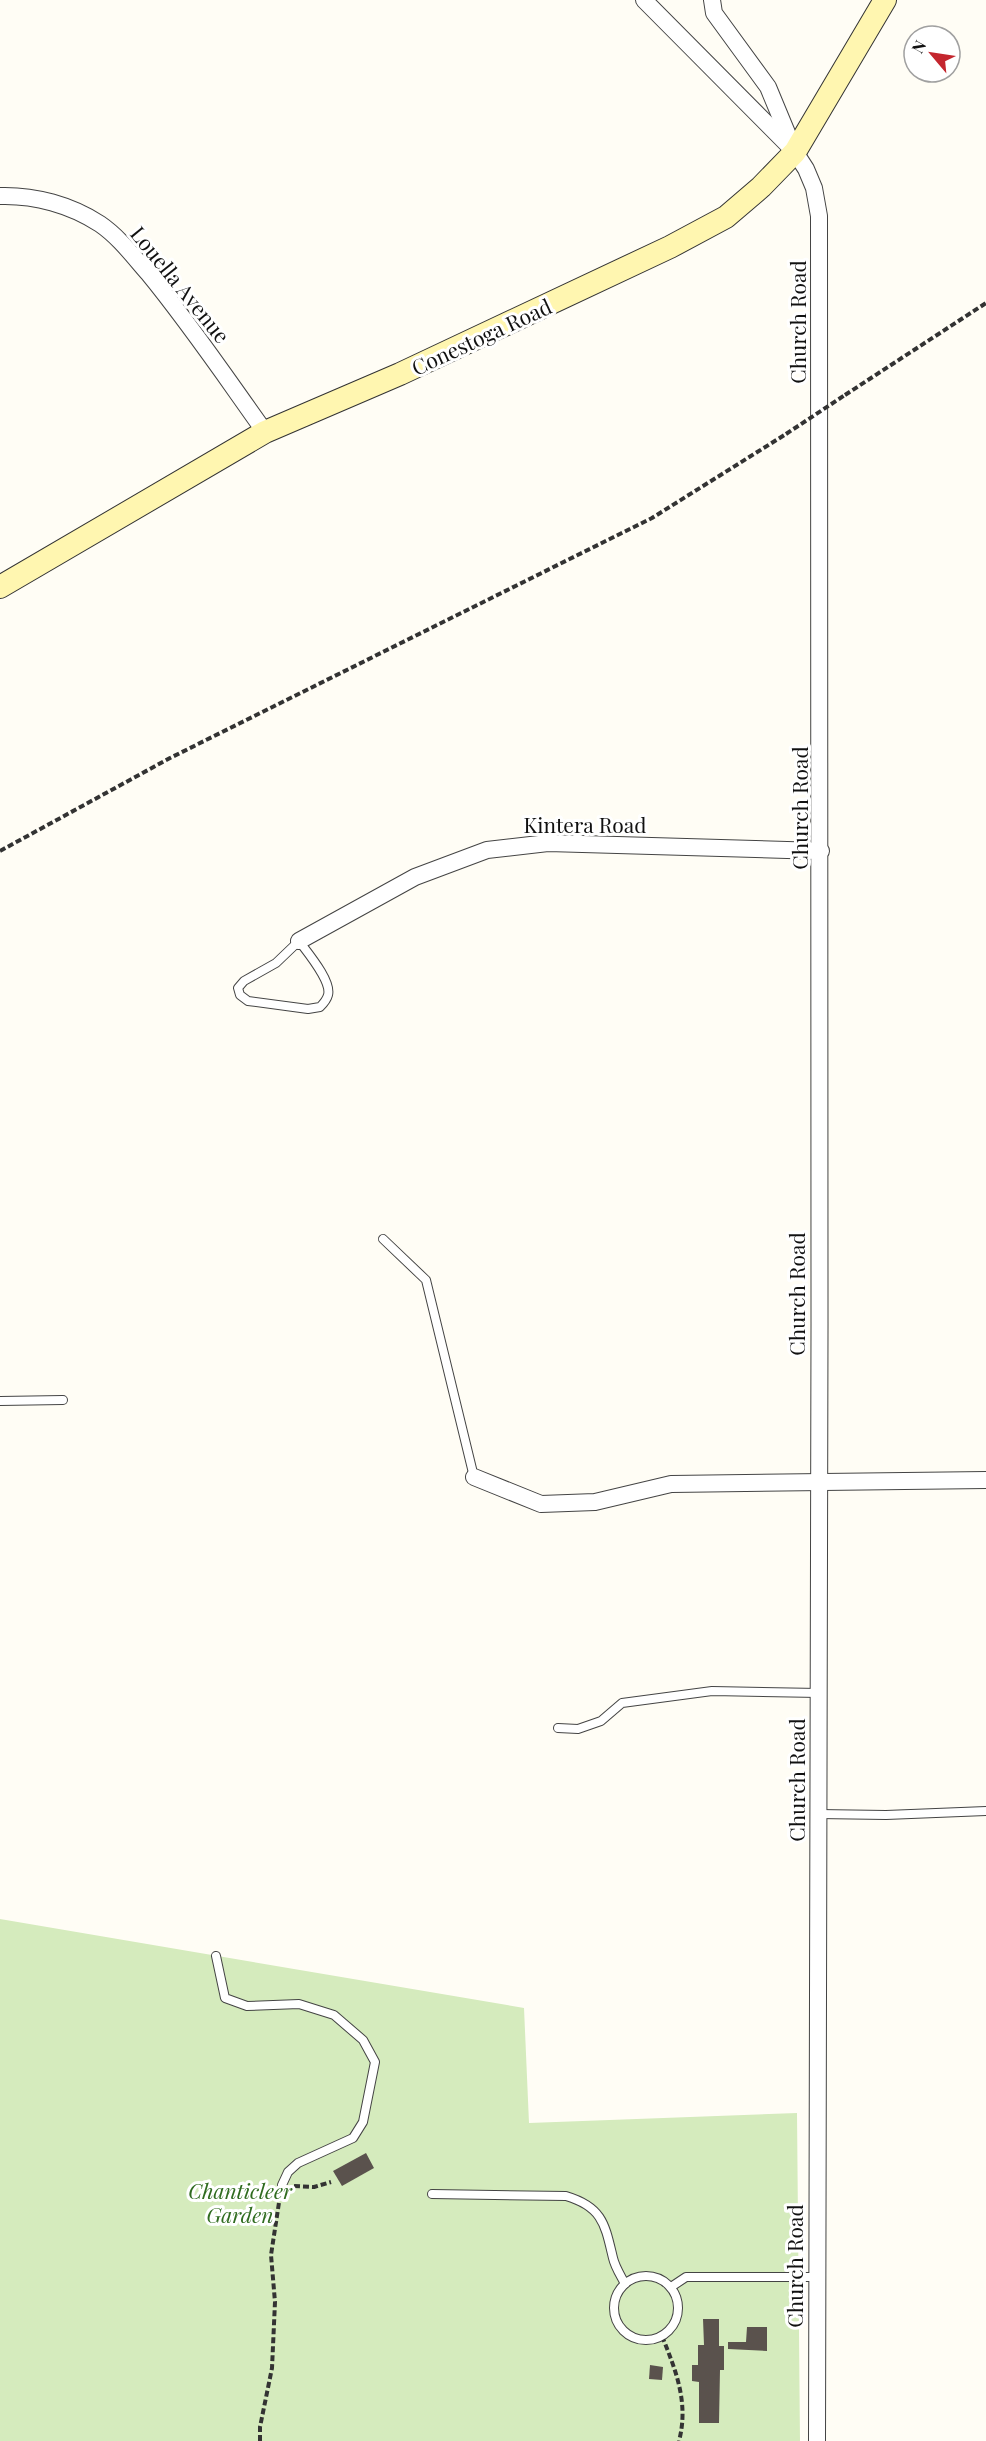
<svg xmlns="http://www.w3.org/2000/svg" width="986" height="2441" font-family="'Playfair Display',serif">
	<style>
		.green { fill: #d5ebbd }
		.building { fill: #5a524d }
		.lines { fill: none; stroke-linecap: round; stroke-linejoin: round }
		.lane-casing { stroke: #444; stroke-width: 10 }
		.street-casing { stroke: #444; stroke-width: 18 }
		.secondary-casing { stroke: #333; stroke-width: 24 }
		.path { stroke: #333; stroke-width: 4; stroke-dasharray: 6 3; stroke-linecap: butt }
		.lane { stroke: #fff; stroke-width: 8 }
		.street { stroke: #fff; stroke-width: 16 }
		.secondary { stroke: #fff6b0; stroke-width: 22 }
		.path-bridge { stroke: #333; stroke-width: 4; stroke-dasharray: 6 3; stroke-linecap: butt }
		.labels { text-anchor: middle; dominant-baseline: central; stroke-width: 6; stroke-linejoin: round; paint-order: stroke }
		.street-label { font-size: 21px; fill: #111; stroke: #fff }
		.park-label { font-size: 21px; font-style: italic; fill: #2f6b1f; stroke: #fff }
	</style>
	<rect width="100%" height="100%" fill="#fffdf5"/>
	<path class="green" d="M0,1919L524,2008L529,2123L797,2113L800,2441H0Z"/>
	<g class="building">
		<path d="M366,2153L374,2168L342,2186L333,2171Z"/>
		<path d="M703,2319H719V2346H724V2370H720L719,2423H699V2382L692,2381V2365H698V2345H704Z"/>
		<path d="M747,2327H767V2351L728,2349V2342H746Z"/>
		<path d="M650,2365L663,2367L662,2380L649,2379Z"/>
	</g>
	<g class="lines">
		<defs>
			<g id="lane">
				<path d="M299,941C307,952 332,981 328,995C327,999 323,1004 320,1007L308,1009L248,1001L240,995L238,988L244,981L276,963Z"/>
				<path d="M383,1239L426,1280L474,1477"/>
				<path d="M0,1401L63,1400"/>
				<path d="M558,1728L578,1729L601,1721L622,1703L712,1691L819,1693"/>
				<path d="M818,1814L886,1815L986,1811"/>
				<path d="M216,1956L225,1998L247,2006L299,2004L334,2015L363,2040L375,2062L363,2122L353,2138L298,2163L288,2172L282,2185"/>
				<path d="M432,2194L566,2196C603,2207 605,2225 613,2258C615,2267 621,2276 625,2284"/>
				<circle cx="646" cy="2308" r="32"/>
				<path d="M671,2287L686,2277H817"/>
			</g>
			<g id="street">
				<path d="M644,0L789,146"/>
				<path d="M712,0L714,13L768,87L795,152L806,169L814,188L819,216C823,958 817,1699 817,2441"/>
				<path d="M0,196C35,195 71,205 100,224C119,237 133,256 148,273C190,324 227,379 265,432"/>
				<path d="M299,941L415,877L487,850L548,843L821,851"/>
				<path d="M474,1477L541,1504L595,1502L671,1484L986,1480"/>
			</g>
			<path id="secondary" d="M0,587L265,432L400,374L670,247L726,217L761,187L795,152L885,0"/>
		</defs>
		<use href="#lane" class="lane-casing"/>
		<use href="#street" class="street-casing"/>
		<use href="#secondary" class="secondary-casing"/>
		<g class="path">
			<path d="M845,395L986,303"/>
			<path d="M0,851L170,758L652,518L786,434"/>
			<path d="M294,2186L314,2187L331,2182"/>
			<path d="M662,2336C676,2371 689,2403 679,2441"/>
			<path d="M260,2441V2427L272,2368L275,2302L271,2255L280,2196"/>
		</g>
		<use href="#lane" class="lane"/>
		<use href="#street" class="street"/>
		<use href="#secondary" class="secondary"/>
		<path class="path-bridge" d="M786,434L845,395"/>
	</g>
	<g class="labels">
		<g class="street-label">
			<text transform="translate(181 284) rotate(51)">Louella Avenue</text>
			<text transform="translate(797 322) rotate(-90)">Church Road</text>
			<text transform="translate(481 336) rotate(-25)">Conestoga Road</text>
			<text transform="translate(799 808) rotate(-90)">Church Road</text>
			<text x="585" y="824">Kintera Road</text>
			<text transform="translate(796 1294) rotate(-90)">Church Road</text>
			<text transform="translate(796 1780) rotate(-90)">Church Road</text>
			<text transform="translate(794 2266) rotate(-90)">Church Road</text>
		</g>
		<g class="park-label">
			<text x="240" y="2190">Chanticleer<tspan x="240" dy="24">Garden</tspan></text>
		</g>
	</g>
	<g transform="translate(932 54) rotate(299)"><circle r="28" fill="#ffffff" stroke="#a0a0a0" stroke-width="1.5"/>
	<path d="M0-4.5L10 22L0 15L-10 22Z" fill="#c4262e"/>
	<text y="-9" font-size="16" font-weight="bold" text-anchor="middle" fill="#111111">N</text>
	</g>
</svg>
